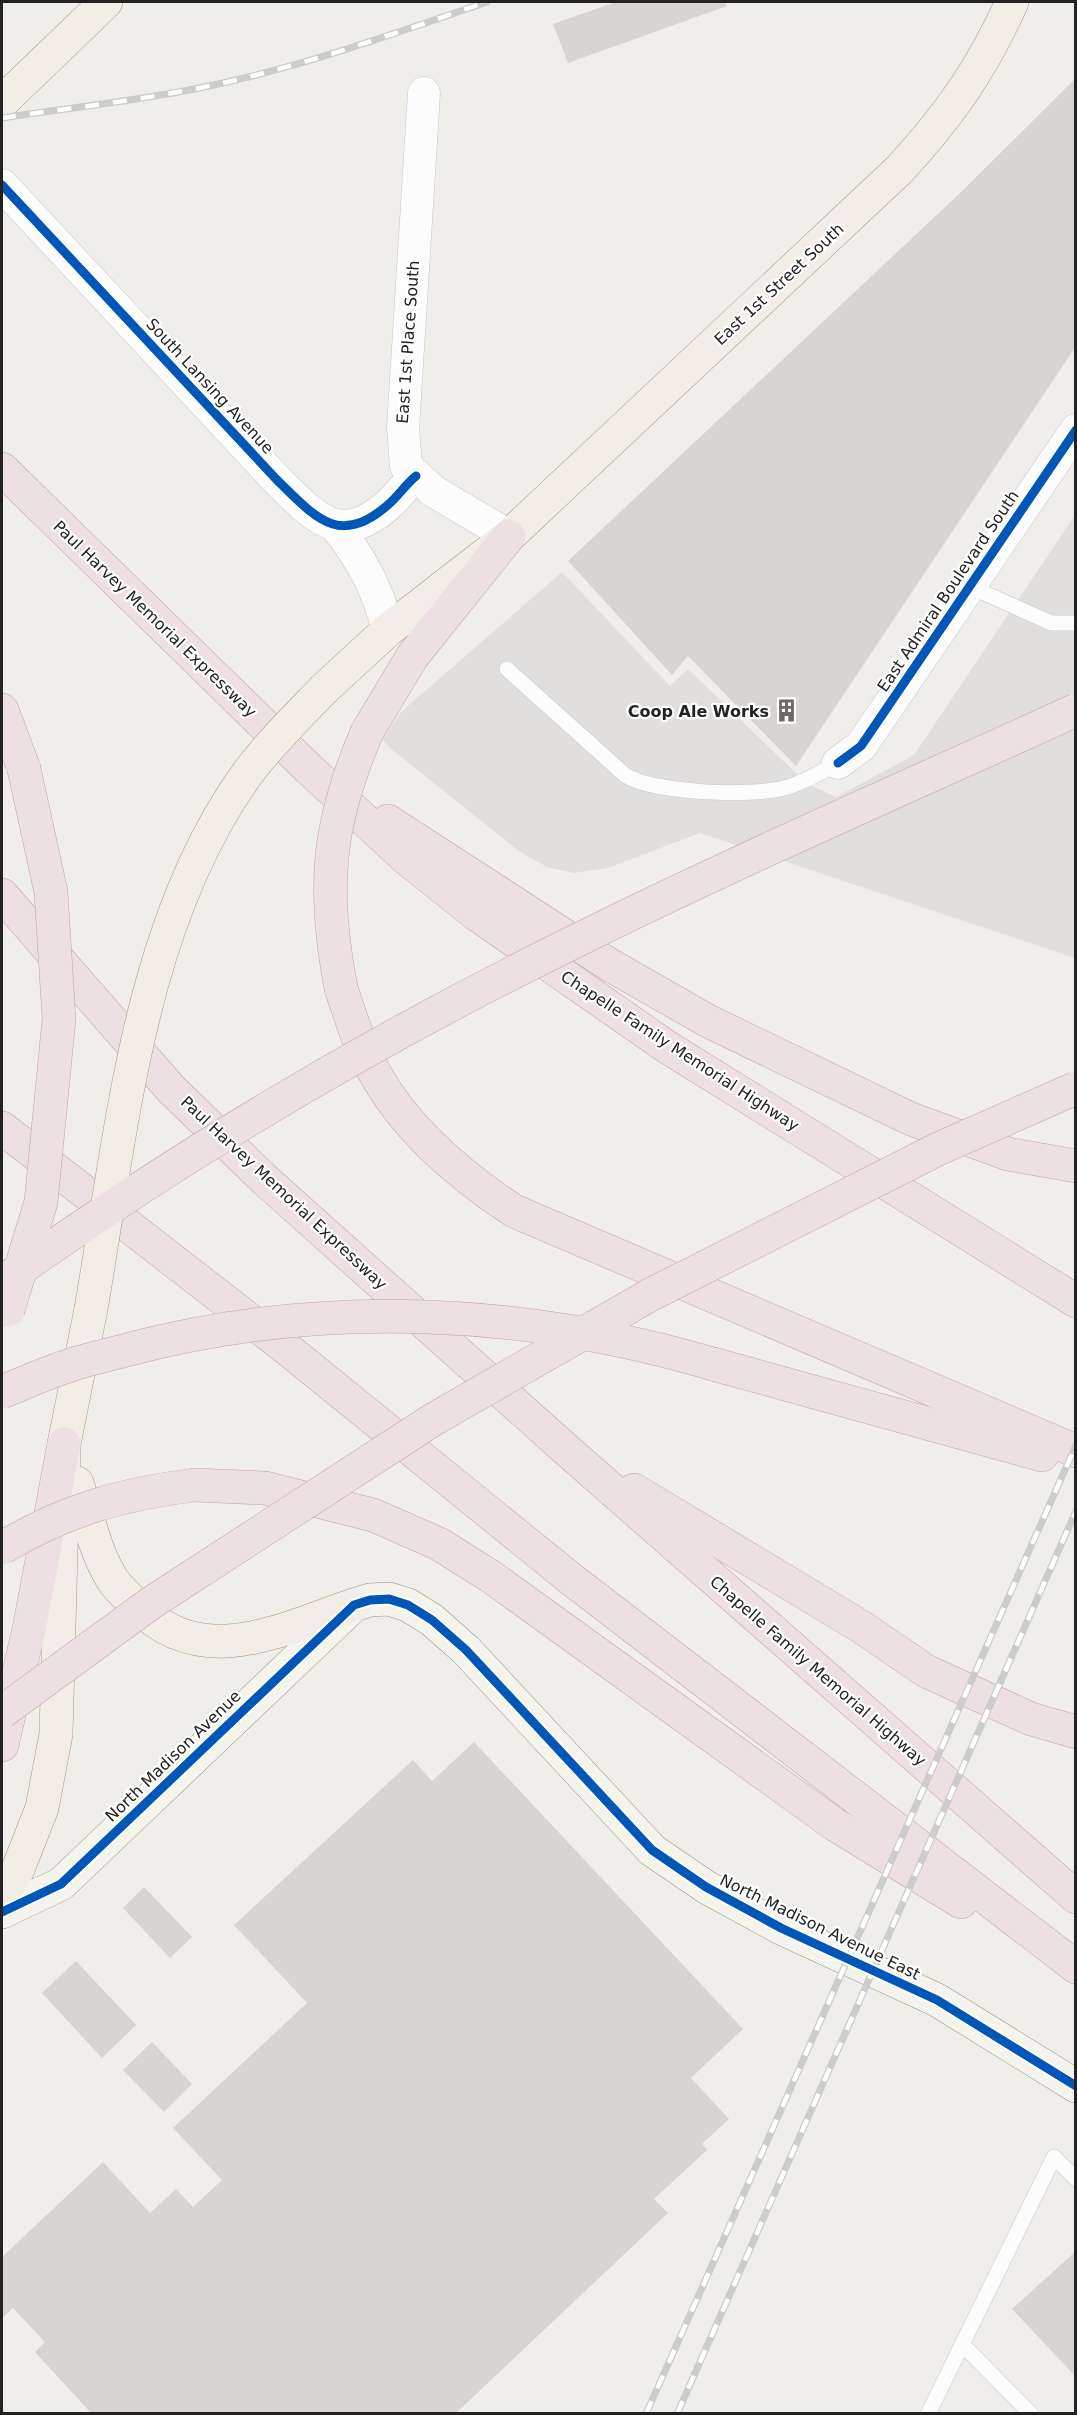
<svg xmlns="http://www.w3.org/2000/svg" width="1077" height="2415" font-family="'DejaVu Sans',sans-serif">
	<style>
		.parking { fill: #e0dfde }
		.building { fill: #d7d4d2 }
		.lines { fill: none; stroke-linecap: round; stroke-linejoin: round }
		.lane-casing { stroke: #c9c8c7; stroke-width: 16 }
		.street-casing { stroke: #c9c8c7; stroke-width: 33 }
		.secondary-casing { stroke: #999a82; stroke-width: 34 }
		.primary-casing { stroke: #a79c86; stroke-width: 34 }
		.highway-casing { stroke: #c5a2ac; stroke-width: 34 }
		.lane { stroke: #fdfcfc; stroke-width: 15 }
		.street { stroke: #fdfcfc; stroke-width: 32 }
		.secondary { stroke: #f4f4ed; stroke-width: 33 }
		.primary { stroke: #f3ede7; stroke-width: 33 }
		.highway { stroke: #ece0e2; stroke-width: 33 }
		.rail-casing { stroke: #ccc; stroke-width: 7 }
		.rail { stroke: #fff; stroke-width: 4.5; stroke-dasharray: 14; stroke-linecap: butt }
		.primary-bridge-casing { stroke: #a79c86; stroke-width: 34; stroke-linecap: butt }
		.highway-bridge-casing { stroke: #c5a2ac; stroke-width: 34; stroke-linecap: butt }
		.primary-bridge { stroke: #f3ede7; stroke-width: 33 }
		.highway-bridge { stroke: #ece0e2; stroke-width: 33 }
		.cycleway-casing { stroke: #fff; stroke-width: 13 }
		.cycleway { stroke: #0057b8; stroke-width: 9 }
		.labels { text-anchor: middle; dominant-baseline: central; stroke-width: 4.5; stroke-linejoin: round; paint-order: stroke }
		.street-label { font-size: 16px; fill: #222; stroke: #fff }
		.poi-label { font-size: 16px; font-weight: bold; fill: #222; stroke: #fff; text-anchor: end }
	</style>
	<rect width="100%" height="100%" fill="#f0eeeb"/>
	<path class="parking" d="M1075,515V958L700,833L608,868L574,873L547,867L519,851L390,748L383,739L402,711L562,572L670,686L688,669L807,784L836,797L914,755Z"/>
	<g class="building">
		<path d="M616,2H725L727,6L568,63L553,24Z"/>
		<path d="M1076,78V346L796,766L688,656L672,675L568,561L959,194Z"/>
		<path d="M474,1742L743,2029L691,2078L729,2119L702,2144L707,2150L654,2199L668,2213L455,2414H92L35,2352L45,2342L13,2308L2,2318V2257L103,2162L150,2213L176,2189L193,2207L222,2180L173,2128L307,2003L234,1925L413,1760L432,1781Z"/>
		<path d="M144,1887L192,1937L170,1958L123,1908Z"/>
		<path d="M76,1961L136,2025L102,2058L42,1993Z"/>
		<path d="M152,2042L192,2084L164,2112L123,2070Z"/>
		<path d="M1076,2251V2377L1012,2309Z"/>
	</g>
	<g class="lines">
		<defs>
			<g id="lane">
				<path d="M969,586L1051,623H1076"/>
				<path d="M507,669L625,775C652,793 751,797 784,788C803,783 821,772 838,763"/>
				<path d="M962,2344L1031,2414"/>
				<path d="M928,2414L1054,2157L1076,2179"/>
			</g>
			<g id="street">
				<path d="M424,93L403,428L406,466L433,491L509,536"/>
				<path d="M2,185L277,480C315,517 340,549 390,503C399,495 406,484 416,476"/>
				<path d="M336,527C362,559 378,590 388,630"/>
				<path d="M838,763L861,746L1076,430"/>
			</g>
			<path id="secondary" d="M2,1912L61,1884L354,1605L370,1600L389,1599L408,1605L432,1620L466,1650L652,1850L706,1887L781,1928L937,2000L1076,2086"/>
			<g id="primary">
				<path d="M2,102L106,2"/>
				<path d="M324,689L388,630L509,536L899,170C949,116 982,69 1012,2"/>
				<path d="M77,1483C88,1515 95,1554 114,1582C120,1590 129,1598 136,1605C202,1672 279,1630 354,1605"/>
				<path d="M2,1895L16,1874L42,1808L56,1734L64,1444L91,1309"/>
			</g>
			<g id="highway">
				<path d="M2,469L309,769L407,859L476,914L667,1047L1076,1301"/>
				<path d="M2,710L24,769"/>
				<path d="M367,732L412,657L509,536"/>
				<path d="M388,821L610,965L708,1021L911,1119L1008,1154L1076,1166"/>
				<path d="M2,895L171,1089L264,1179L561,1445L1076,1897"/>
				<path d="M341,988C351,1018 360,1049 377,1077C409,1133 461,1176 514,1211L1076,1451"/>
				<path d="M2,1128L286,1348L571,1579L1076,1967"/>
				<path d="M713,1364L1042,1455"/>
				<path d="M195,1485L265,1488L373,1515L439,1544L490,1576L834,1824L961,1902"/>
				<path d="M634,1490L860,1626L926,1671L1031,1719L1076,1732"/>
				<path d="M2,1745L29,1629L64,1444"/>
			</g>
		</defs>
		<use href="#lane" class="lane-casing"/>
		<use href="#street" class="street-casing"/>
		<use href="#secondary" class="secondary-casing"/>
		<use href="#primary" class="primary-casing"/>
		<use href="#highway" class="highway-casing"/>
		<use href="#lane" class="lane"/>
		<use href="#street" class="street"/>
		<use href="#secondary" class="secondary"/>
		<use href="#primary" class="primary"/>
		<use href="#highway" class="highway"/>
		<defs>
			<g id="rail">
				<path d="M2,118C83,106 164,98 244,78C327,58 407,29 487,2"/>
				<path d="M646,2414L1076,1445"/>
				<path d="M677,2414L1076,1511"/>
			</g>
		</defs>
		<use href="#rail" class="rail-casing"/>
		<use href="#rail" class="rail"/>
		<defs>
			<path id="primary-bridge" d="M91,1309C122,1130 139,920 250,770C272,741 299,715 324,689"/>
			<g id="highway-bridge">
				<path d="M341,988C322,889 327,825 367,732"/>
				<path d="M2,1282C168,1164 344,1058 526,966C706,874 892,794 1076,710"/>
				<path d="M8,1310L41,1202L59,1019L51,892L24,769"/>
				<path d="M2,1392C22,1384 43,1374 65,1367C86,1359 109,1355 130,1349C323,1299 522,1308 713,1364"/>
				<path d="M2,1548C65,1510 122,1494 195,1485"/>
				<path d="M2,1712L151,1603L434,1419L650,1295L938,1149L1076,1088"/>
			</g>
		</defs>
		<use href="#primary-bridge" class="primary-bridge-casing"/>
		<use href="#highway-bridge" class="highway-bridge-casing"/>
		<use href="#primary-bridge" class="primary-bridge"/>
		<use href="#highway-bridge" class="highway-bridge"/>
		<defs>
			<g id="cycleway">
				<path d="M2,185L277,480C315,517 340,549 390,503C399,495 406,484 416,476"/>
				<path d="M838,763L861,746L1076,430"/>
				<path d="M2,1912L61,1884L354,1605L370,1600L389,1599L408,1605L432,1620L466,1650L652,1850L706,1887L781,1928L937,2000L1076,2086"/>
			</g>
		</defs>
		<use href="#cycleway" class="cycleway-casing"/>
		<use href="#cycleway" class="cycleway"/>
	</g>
	<defs>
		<symbol id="building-bare" viewBox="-9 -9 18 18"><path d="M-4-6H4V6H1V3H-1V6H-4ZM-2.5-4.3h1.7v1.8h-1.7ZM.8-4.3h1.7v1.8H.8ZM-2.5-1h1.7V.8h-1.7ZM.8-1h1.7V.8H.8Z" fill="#6a6968" stroke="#fff" stroke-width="2.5" paint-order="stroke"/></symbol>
	</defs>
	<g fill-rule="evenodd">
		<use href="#building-bare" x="770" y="694" width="33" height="33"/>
	</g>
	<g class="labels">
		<g class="street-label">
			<text transform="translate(779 284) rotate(-43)">East 1st Street South</text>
			<text transform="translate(408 342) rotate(-86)">East 1st Place South</text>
			<text transform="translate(210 386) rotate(47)">South Lansing Avenue</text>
			<text transform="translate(948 591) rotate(-56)">East Admiral Boulevard South</text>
			<text transform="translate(155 619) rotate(44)">Paul Harvey Memorial Expressway</text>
			<text transform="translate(680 1051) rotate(33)">Chapelle Family Memorial Highway</text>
			<text transform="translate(284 1193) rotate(43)">Paul Harvey Memorial Expressway</text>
			<text transform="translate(818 1671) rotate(41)">Chapelle Family Memorial Highway</text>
			<text transform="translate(173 1756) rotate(-44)">North Madison Avenue</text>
			<text transform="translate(820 1927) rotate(26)">North Madison Avenue East</text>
		</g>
		<g class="poi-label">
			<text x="769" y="711">Coop Ale Works</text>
		</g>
	</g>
	<rect width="1077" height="2415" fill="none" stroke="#222222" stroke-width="6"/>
</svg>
